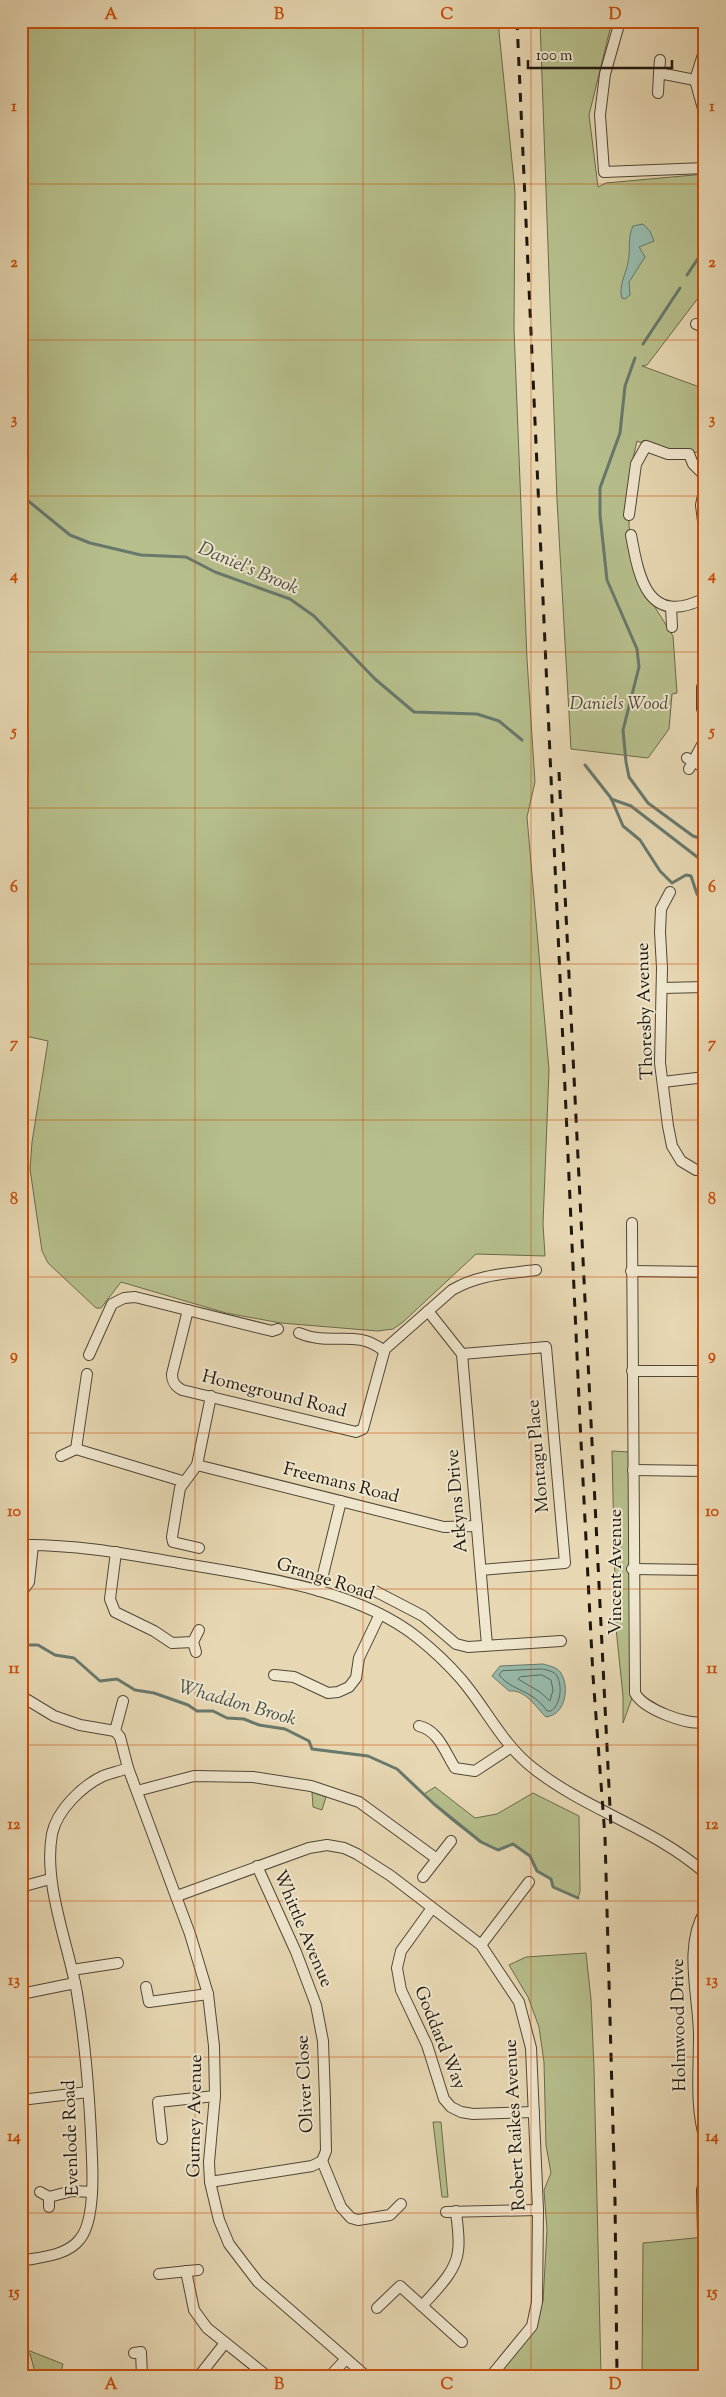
<svg xmlns="http://www.w3.org/2000/svg" width="726" height="2397" font-family="'Sorts Mill Goudy',serif">
	<style>
		.green { fill: #b6bf8c; stroke: #6a6a4c }
		.water { fill: #97baac; stroke: #67786c }
		.lines { fill: none; stroke-linecap: round; stroke-linejoin: round }
		.shore { stroke: #5a685c; stroke-width: 1 }
		.stream { stroke: #67786c; stroke-width: 3 }
		.street-casing { stroke: #504636; stroke-width: 12 }
		.street { stroke: #efe6ce; stroke-width: 10 }
		.rail { stroke: #1e160d; stroke-width: 3; stroke-dasharray: 9 9; stroke-linecap: butt }
		.grid { fill: none; stroke: #ca4f0c; stroke-width: 1; stroke-opacity: 0.55 }
		.labels { text-anchor: middle; dominant-baseline: central; stroke-width: 4; stroke-linejoin: round; paint-order: stroke }
		.park-label { font-size: 18px; font-style: italic; fill: #4c4933; stroke: #efe6ce }
		.street-label { font-size: 18px; fill: #1e160d; stroke: #efe6ce }
		.water-label { font-size: 19px; font-style: italic; fill: #484f45; stroke: #efe6ce }
		.neatline { fill: none; stroke: #ca4f0c; stroke-width: 2 }
		.grid-label { font-size: 16px; text-anchor: middle; font-weight: bold; fill: #ca4f0c }
	</style>
	<rect width="100%" height="100%" fill="#e7d8b3"/>
	<filter id="stains"><feTurbulence type="fractalNoise" baseFrequency=".004" numOctaves="4"/><feColorMatrix values="0 0 0 0 .2 0 0 0 0 .09 0 0 0 0 .02 0 0 0 .5 -.17"/></filter>
	<radialGradient id="worn" r=".72"><stop offset=".6" stop-color="#630" stop-opacity="0"/><stop offset="1" stop-color="#630" stop-opacity=".3"/></radialGradient>
	<g class="green">
		<path d="M21,21H498L515,192L514,329L527,659L535,782L527,817L549,1070L543,1224L545,1256L476,1254L403,1322L393,1329L378,1331L281,1323L226,1313L121,1282L101,1308H96L48,1263L42,1251L30,1169L32,1142L48,1041L21,1035Z"/>
		<path d="M540,21H612L589,115L598,187L606,183L705,174V289L647,365L642,366L705,389V457L701,452L668,454L637,441L630,471L629,526L636,577L673,636L677,693L672,694L669,729L648,758L571,749L557,500Z"/>
		<path d="M612,1451L629,1452L632,1698L623,1723V1696L616,1628Z"/>
		<path d="M435,1787L475,1818L497,1814L533,1793L579,1816L580,1892L578,1898L553,1887L551,1879L537,1871L530,1856L513,1844L498,1850C473,1839 443,1815 424,1794Z"/>
		<path d="M312,1792L326,1797L322,1810L313,1807Z"/>
		<path d="M586,1953L591,1999L594,2068L601,2376H491L524,2339L537,2302H543L547,2230L544,2190L551,2173L546,2145L544,2062L539,2027L528,1997L509,1965L526,1957Z"/>
		<path d="M433,2122H441L448,2197H442Z"/>
		<path d="M705,2237V2376H642L643,2243Z"/>
		<path d="M30,2351L63,2364L60,2376H36L30,2354L22,2356L21,2353Z"/>
	</g>
	<g class="water">
		<path d="M643,224L650,231L654,241L639,247L645,257L629,282L630,295L625,299L622,298C618,287 626,274 628,262C631,250 627,238 633,226Z"/>
		<path d="M543,1664C550,1666 557,1667 561,1673C570,1688 565,1715 546,1717C536,1708 526,1689 509,1691L492,1676L500,1666Z"/>
	</g>
	<g class="lines">
		<g class="shore">
			<path d="M542,1669C547,1670 554,1671 557,1676C563,1687 560,1705 551,1711H547C532,1689 513,1692 499,1675L502,1671Z"/>
			<path d="M542,1675L551,1680L553,1690L550,1701L540,1692L518,1679L520,1677Z"/>
		</g>
		<g class="stream">
			<path d="M687,275L705,248"/>
			<path d="M643,344L680,288"/>
			<path d="M635,358L625,386L620,433L600,488V515L607,580L637,649L639,667L623,730L626,762L629,777L648,803L693,836L705,840"/>
			<path d="M21,495L70,535L90,543L141,555L186,557L215,572L290,599L314,616L375,679L414,712L477,714L499,721L522,740"/>
			<path d="M585,765L611,798L623,826L640,840L660,871L672,883L686,875L691,876L697,894L705,903"/>
			<path d="M611,799L631,806L705,863"/>
			<path d="M21,1645H38L55,1655L74,1658L100,1681L117,1679L135,1690L154,1693L188,1705L197,1711H213L227,1718L244,1719L259,1725L285,1729L309,1741L312,1749L368,1756L397,1769L434,1804L481,1842L498,1850L513,1844L530,1856L537,1871L551,1879L553,1887L578,1898"/>
		</g>
		<defs>
			<g id="street">
				<path d="M620,21L605,74L600,115L604,172L705,168"/>
				<path d="M705,48L695,80L705,116"/>
				<path d="M659,73L660,60"/>
				<path d="M658,93L659,73L695,80"/>
				<path d="M696,324L705,328"/>
				<path d="M705,486L701,505L705,537"/>
				<path d="M629,515L636,464L646,446L668,454H689L693,464L705,476"/>
				<path d="M631,535C639,579 648,627 705,598"/>
				<path d="M671,607L672,627"/>
				<path d="M702,687V709"/>
				<path d="M687,758L705,768"/>
				<path d="M689,769L703,743"/>
				<path d="M670,892L661,909L660,932L662,968L660,1063L668,1126L672,1146L681,1161L696,1170H705"/>
				<path d="M662,988L705,987"/>
				<path d="M663,1082L705,1077"/>
				<path d="M632,1223L635,1693C643,1709 688,1726 705,1722"/>
				<path d="M631,1271L705,1272"/>
				<path d="M188,1310L172,1374C172,1382 175,1386 182,1390L356,1432L363,1429L385,1349L452,1290C479,1274 506,1274 536,1270"/>
				<path d="M428,1311L462,1354"/>
				<path d="M299,1333C332,1347 356,1328 384,1351"/>
				<path d="M462,1354L546,1347L565,1563L481,1570"/>
				<path d="M462,1354L487,1645"/>
				<path d="M89,1355L112,1304L124,1298L135,1297L272,1331L278,1329"/>
				<path d="M632,1371H705"/>
				<path d="M76,1449L182,1481"/>
				<path d="M61,1456L76,1449L87,1374"/>
				<path d="M197,1465L444,1527L477,1526"/>
				<path d="M633,1470L705,1471"/>
				<path d="M21,1545C74,1544 127,1554 179,1563C255,1576 356,1588 418,1638C433,1650 448,1664 461,1679C486,1708 502,1744 533,1768C586,1810 654,1828 705,1873"/>
				<path d="M199,1548L173,1542L172,1537L180,1488L197,1465L211,1396"/>
				<path d="M116,1552L110,1599L115,1612L154,1631L172,1643L193,1642"/>
				<path d="M632,1569L705,1570"/>
				<path d="M319,1591L341,1501"/>
				<path d="M375,1591L423,1616L456,1644L468,1647L561,1641"/>
				<path d="M21,1593L29,1582L33,1545"/>
				<path d="M196,1652L193,1642L199,1630"/>
				<path d="M274,1675L294,1677L328,1693L338,1692L349,1687L356,1678L359,1658L380,1614"/>
				<path d="M21,1696L54,1716L80,1725L115,1731"/>
				<path d="M123,1701L115,1731L120,1737L128,1768L190,1934L208,1994L214,2046L215,2096L209,2162L210,2182L219,2220L229,2244L258,2282L366,2376"/>
				<path d="M419,1726C438,1730 445,1752 455,1768L475,1771L510,1748"/>
				<path d="M137,1791L194,1776L253,1777L311,1786L359,1802L437,1859"/>
				<path d="M257,1866L296,1952L316,2005L323,2041L325,2100L326,2151L322,2161"/>
				<path d="M423,1877L451,1841"/>
				<path d="M21,1887L50,1879"/>
				<path d="M177,1896L309,1848L327,1845L344,1848L357,1854L391,1876L481,1945L519,2002L531,2048L538,2210L537,2302L532,2326L491,2376"/>
				<path d="M432,1908L401,1951L397,1968L401,1990L427,2045L444,2099L451,2107L461,2112L473,2114L534,2112"/>
				<path d="M705,1911C683,1947 699,1997 699,2036C699,2071 695,2106 705,2140"/>
				<path d="M481,1945L529,1882"/>
				<path d="M72,1970L118,1963"/>
				<path d="M146,1987L149,2002L208,1994"/>
				<path d="M21,1994L75,1983"/>
				<path d="M21,2100L88,2092"/>
				<path d="M162,2139L158,2102L215,2096"/>
				<path d="M322,2161L341,2207L351,2218L358,2220L390,2215L401,2204"/>
				<path d="M210,2182L312,2166L322,2161"/>
				<path d="M40,2192L49,2197V2207"/>
				<path d="M49,2197L72,2191L92,2192"/>
				<path d="M446,2212L538,2210"/>
				<path d="M703,2233L702,2190L705,2178"/>
				<path d="M21,2261C41,2257 67,2256 80,2239C94,2222 93,2180 92,2158C90,2103 86,2047 77,1993C68,1943 43,1884 52,1834C57,1810 82,1786 103,1776C111,1773 120,1771 128,1768"/>
				<path d="M186,2271L194,2310L207,2328L267,2376"/>
				<path d="M159,2274L198,2270"/>
				<path d="M422,2306C436,2290 456,2272 458,2251C460,2238 457,2224 456,2211"/>
				<path d="M377,2308L400,2286L462,2342"/>
				<path d="M134,2353L141,2352L142,2376"/>
				<path d="M21,2374L22,2376"/>
				<path d="M199,2376L225,2343"/>
				<path d="M330,2376L346,2359"/>
			</g>
		</defs>
		<use href="#street" class="street-casing"/>
		<use href="#street" class="street"/>
		<g class="rail">
			<path d="M517,21L580,1422L593,1676L605,1837L615,2200L617,2376"/>
			<path d="M559,772L611,1828"/>
		</g>
	</g>
	<path class="grid" d="M195,21V2376M363,21V2376M531,21V2376M21,184H705M21,340H705M21,496H705M21,652H705M21,808H705M21,964H705M21,1120H705M21,1277H705M21,1433H705M21,1589H705M21,1745H705M21,1901H705M21,2057H705M21,2213H705"/>
	<g class="labels">
		<g class="park-label">
			<text x="619" y="705">Daniels Wood</text>
		</g>
		<g class="street-label">
			<text transform="translate(646 1011) rotate(-92)">Thoresby Avenue</text>
			<text transform="translate(274 1395) rotate(14)">Homeground Road</text>
			<text transform="translate(539 1456) rotate(-95)">Montagu Place</text>
			<text transform="translate(341 1484) rotate(14)">Freemans Road</text>
			<text transform="translate(458 1501) rotate(-95)">Atkyns Drive</text>
			<text transform="translate(617 1572) rotate(-90)">Vincent Avenue</text>
			<text transform="translate(325 1580) rotate(18)">Grange Road</text>
			<text transform="translate(302 1929) rotate(67)">Whittle Avenue</text>
			<text transform="translate(680 2025) rotate(-91)">Holmwood Drive</text>
			<text transform="translate(439 2038) rotate(68)">Goddard Way</text>
			<text transform="translate(306 2084) rotate(-93)">Oliver Close</text>
			<text transform="translate(196 2116) rotate(-89)">Gurney Avenue</text>
			<text transform="translate(516 2125) rotate(-93)">Robert Raikes Avenue</text>
			<text transform="translate(72 2138) rotate(-92)">Evenlode Road</text>
		</g>
		<g class="water-label">
			<text transform="translate(248 569) rotate(23)">Daniel's Brook</text>
			<text transform="translate(237 1704) rotate(16)">Whaddon Brook</text>
		</g>
	</g>
	<rect width="726" height="2397" fill="none" stroke="#e7d8b3" stroke-width="55"/>
	<path d="M528 60v8h144v-8" fill="none" stroke="#1e160d" stroke-width="2.5"/>
	<text x="536" y="60" font-size="15" fill="#1e160d" stroke="#efe6ce" stroke-width="4" paint-order="stroke">100 m</text>
	<rect x="28" y="28" width="670" height="2342" class="neatline"/>
	<g class="grid-label">
		<text x="111" y="19">A</text>
		<text x="279" y="19">B</text>
		<text x="447" y="19">C</text>
		<text x="615" y="19">D</text>
		<text x="14" y="111">1</text>
		<text x="712" y="111">1</text>
		<text x="14" y="267">2</text>
		<text x="712" y="267">2</text>
		<text x="14" y="424">3</text>
		<text x="712" y="424">3</text>
		<text x="14" y="580">4</text>
		<text x="712" y="580">4</text>
		<text x="14" y="736">5</text>
		<text x="712" y="736">5</text>
		<text x="14" y="892">6</text>
		<text x="712" y="892">6</text>
		<text x="14" y="1048">7</text>
		<text x="712" y="1048">7</text>
		<text x="14" y="1204">8</text>
		<text x="712" y="1204">8</text>
		<text x="14" y="1360">9</text>
		<text x="712" y="1360">9</text>
		<text x="14" y="1516">10</text>
		<text x="712" y="1516">10</text>
		<text x="14" y="1673">11</text>
		<text x="712" y="1673">11</text>
		<text x="14" y="1829">12</text>
		<text x="712" y="1829">12</text>
		<text x="14" y="1985">13</text>
		<text x="712" y="1985">13</text>
		<text x="14" y="2141">14</text>
		<text x="712" y="2141">14</text>
		<text x="14" y="2297">15</text>
		<text x="712" y="2297">15</text>
		<text x="111" y="2389">A</text>
		<text x="279" y="2389">B</text>
		<text x="447" y="2389">C</text>
		<text x="615" y="2389">D</text>
	</g>
	<rect width="100%" height="100%" filter="url(#stains)"/>
	<rect width="100%" height="100%" fill="url(#worn)"/>
</svg>
